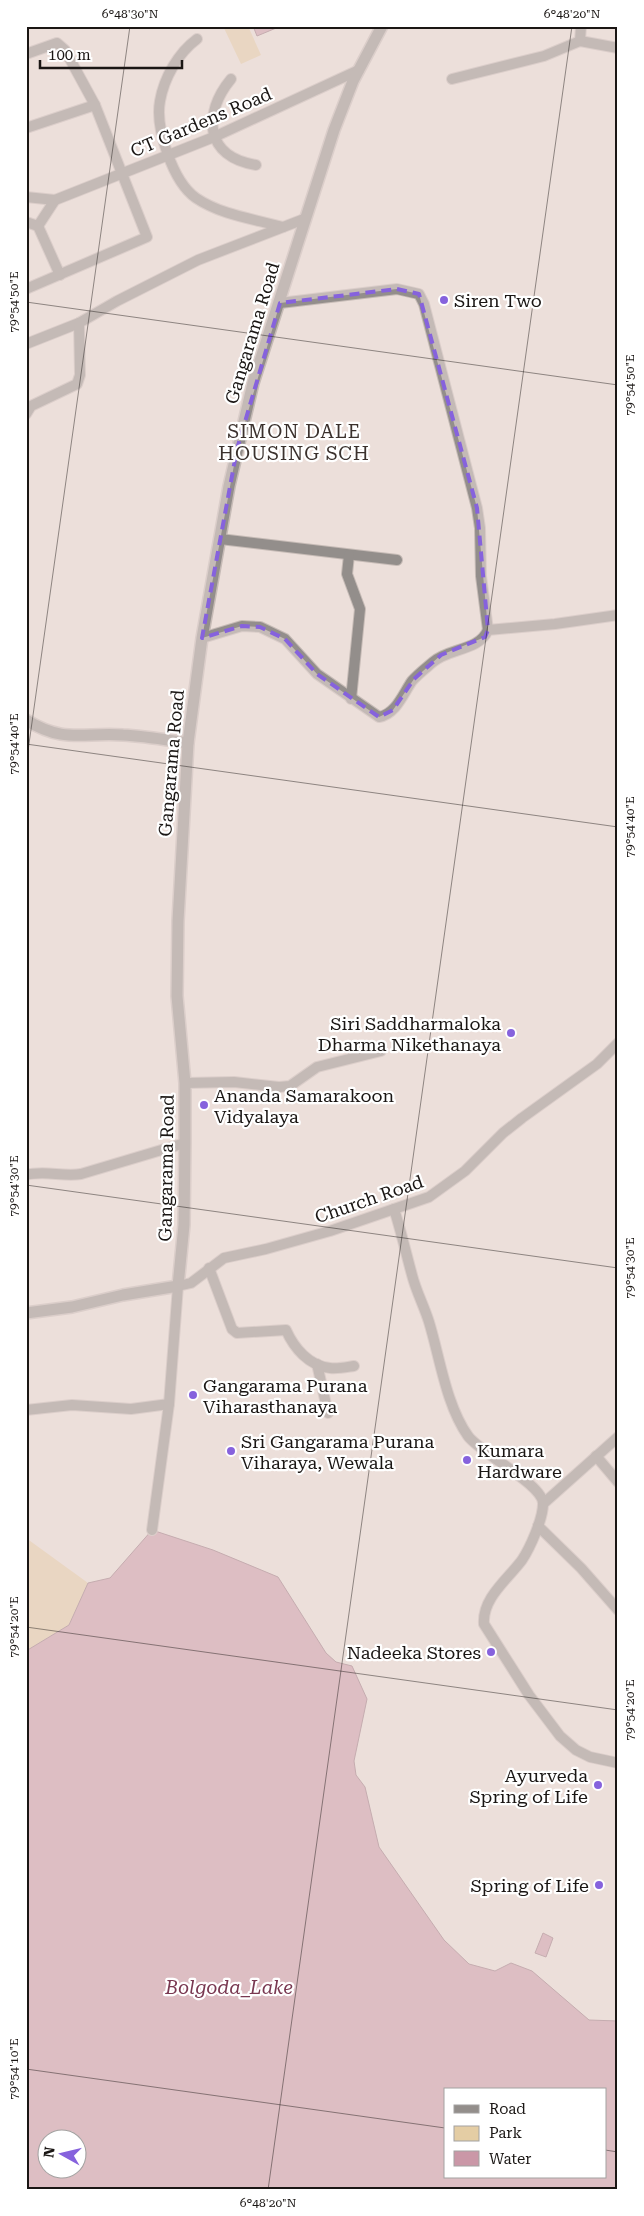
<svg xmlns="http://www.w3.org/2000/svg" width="644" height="2216" font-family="'Roboto Serif',serif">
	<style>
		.green { fill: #e4cda4 }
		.water { fill: #ca97a7; stroke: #95707b; fill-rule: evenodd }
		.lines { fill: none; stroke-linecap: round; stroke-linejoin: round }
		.minor-casing { stroke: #c6bbb6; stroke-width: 12 }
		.tertiary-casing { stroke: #c6bbb6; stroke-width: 14 }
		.minor { stroke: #938e8b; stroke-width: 10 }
		.tertiary { stroke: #938e8b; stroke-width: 11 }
		.marked { fill: none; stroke: #8662dd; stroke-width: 4; stroke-dasharray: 10 6; stroke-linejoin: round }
		.ticks { fill: none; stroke: #1a1614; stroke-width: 1; stroke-opacity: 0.45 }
		.poi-dot { fill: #8662dd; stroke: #fff; stroke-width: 2 }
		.labels { text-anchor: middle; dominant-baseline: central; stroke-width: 4.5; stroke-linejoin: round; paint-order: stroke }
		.street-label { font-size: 18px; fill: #1a1614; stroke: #fff }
		.poi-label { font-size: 18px; fill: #1a1614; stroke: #fff; text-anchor: start }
		.neighbourhood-label { font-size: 19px; letter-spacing: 1px; fill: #3b312d; stroke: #fff }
		.water-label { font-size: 19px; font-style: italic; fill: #793851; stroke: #fff }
		.neatline { fill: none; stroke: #1a1614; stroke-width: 2 }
		.ticks-label { font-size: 12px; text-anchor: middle; fill: #1a1614 }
	</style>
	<rect width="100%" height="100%" fill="#ecdfda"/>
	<g class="green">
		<path d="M223,26H248L261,55L241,64Z"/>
		<path d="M26,1538L88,1583L69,1625L26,1651Z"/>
	</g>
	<g class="water">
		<path d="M253,26H281L257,36Z"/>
		<path d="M152,1530L213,1550L278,1577L326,1653L336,1662L352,1666L367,1699L354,1761L356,1775L365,1787L379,1847L444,1940L469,1964L495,1971L511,1963L532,1971L589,2020L618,2021V2190H26V1651L69,1625L88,1583L110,1578ZM445,2090H605V2177H445ZM48,2138H78V2168H48Z"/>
		<path d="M543,1933L553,1938L546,1957L535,1953Z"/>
	</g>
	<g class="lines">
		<defs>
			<g id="minor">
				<path d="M197,39C178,53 164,78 160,101C155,128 173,182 196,198C221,215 254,219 283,227"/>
				<path d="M580,41L618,48"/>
				<path d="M26,54L57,43L65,50L95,105L147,237L26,289"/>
				<path d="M231,79C202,114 205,157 256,165"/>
				<path d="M452,79L544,56L580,41L581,26"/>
				<path d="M26,128L95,105"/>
				<path d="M26,197L55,200L214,137L359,70"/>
				<path d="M26,222L38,226L55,200"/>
				<path d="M38,226L60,275"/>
				<path d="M280,303L397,289L419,294L424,304L477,508L480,528L481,576L488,630"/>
				<path d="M26,344L79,323L117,301L198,260L304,219"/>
				<path d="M26,414L31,406L77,384L80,375L79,323"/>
				<path d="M220,539L397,560"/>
				<path d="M349,555L347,574L360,609L351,699"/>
				<path d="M202,638L242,626L260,627L285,639L317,674L379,717C396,714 403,694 412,681C418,674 426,668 433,662C449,648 479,651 488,630L555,624L618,615"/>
				<path d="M185,1083L234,1082L279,1087L290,1086L317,1067L381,1051"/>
				<path d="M26,1175C44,1170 63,1177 81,1174L185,1143"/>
				<path d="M394,1209C401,1231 406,1253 412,1275C416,1291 424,1306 429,1322C440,1358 446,1405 468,1436C480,1453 544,1485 543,1504C543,1519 530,1548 522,1560C508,1579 482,1598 484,1624L529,1695L560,1736L576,1750L590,1757L618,1763"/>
				<path d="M209,1268L232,1329L237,1333L286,1330C294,1348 309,1366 330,1368C338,1369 347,1367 354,1366"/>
				<path d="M317,1364L328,1413"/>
				<path d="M26,1410L72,1405L131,1409L169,1404"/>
				<path d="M596,1456L618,1482"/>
				<path d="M544,1503L618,1437"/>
				<path d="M538,1526L581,1568L618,1610"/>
				<path d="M152,1530L169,1404L178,1286L191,1283L224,1258L266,1249L330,1231L429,1197L465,1171L503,1133L522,1118L597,1064L618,1043"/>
			</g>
			<g id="tertiary">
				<path d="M26,720C65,744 83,732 123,735C145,736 167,740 188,743"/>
				<path d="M26,1313L72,1307L123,1295L178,1286L184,1225L185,1143V1083L177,996L178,921L188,743L202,638L229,486L253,383L334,130L353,81L382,26"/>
			</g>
		</defs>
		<use href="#minor" class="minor-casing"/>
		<use href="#tertiary" class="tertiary-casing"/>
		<use href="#minor" class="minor"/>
		<use href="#tertiary" class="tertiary"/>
	</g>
	<path d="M0 0H644V2216H0ZM397,289L419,294L477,508L488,630L485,637L441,655L414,679L393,710L379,717L317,674L285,639L260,627L242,626L202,638L237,449L280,303Z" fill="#ecdfda" fill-opacity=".55" fill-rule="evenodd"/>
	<path class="marked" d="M397,289L419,294L477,508L488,630L485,637L441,655L414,679L393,710L379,717L317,674L285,639L260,627L242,626L202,638L237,449L280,303Z"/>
	<path class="ticks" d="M26,302L618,385M26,744L618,827M26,765L130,26M26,1185L618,1268M26,1627L618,1710M26,2069L445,2128M605,2150L618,2152M268,2190L572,26"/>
	<g class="poi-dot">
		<circle cx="444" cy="300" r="5"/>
		<circle cx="511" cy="1033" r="5"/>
		<circle cx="204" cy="1105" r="5"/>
		<circle cx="193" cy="1395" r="5"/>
		<circle cx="231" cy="1451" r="5"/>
		<circle cx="467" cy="1460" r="5"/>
		<circle cx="491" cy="1652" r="5"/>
		<circle cx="598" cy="1785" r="5"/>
		<circle cx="599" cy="1885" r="5"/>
	</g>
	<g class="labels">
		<g class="street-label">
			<text transform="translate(201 122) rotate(-23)">CT Gardens Road</text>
			<text transform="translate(252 333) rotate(-73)">Gangarama Road</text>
			<text transform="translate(171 763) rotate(-85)">Gangarama Road</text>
			<text transform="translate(166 1168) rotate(-89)">Gangarama Road</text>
			<text transform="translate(369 1199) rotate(-19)">Church Road</text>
		</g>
		<g class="poi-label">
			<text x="454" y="300">Siren Two</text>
			<text x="501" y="1023" text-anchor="end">Siri Saddharmaloka<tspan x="501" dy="21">Dharma Nikethanaya</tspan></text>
			<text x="214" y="1095">Ananda Samarakoon<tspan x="214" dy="21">Vidyalaya</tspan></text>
			<text x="203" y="1385">Gangarama Purana<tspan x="203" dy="21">Viharasthanaya</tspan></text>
			<text x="241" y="1441">Sri Gangarama Purana<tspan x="241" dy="21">Viharaya, Wewala</tspan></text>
			<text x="477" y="1450">Kumara<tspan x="477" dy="21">Hardware</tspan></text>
			<text x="481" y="1652" text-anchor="end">Nadeeka Stores</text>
			<text x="588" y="1775" text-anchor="end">Ayurveda<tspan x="588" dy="21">Spring of Life</tspan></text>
			<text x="589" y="1885" text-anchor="end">Spring of Life</text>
		</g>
		<g class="neighbourhood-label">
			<text x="294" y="431">SIMON DALE<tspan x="294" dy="22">HOUSING SCH</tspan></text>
		</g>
		<g class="water-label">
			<text x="229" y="1987">Bolgoda_Lake</text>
		</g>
	</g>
	<rect width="644" height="2216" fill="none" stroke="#ffffff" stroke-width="55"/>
	<rect x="444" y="2088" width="162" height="90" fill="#ffffff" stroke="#a3a2a1"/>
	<rect x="454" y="2105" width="25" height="8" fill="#938e8b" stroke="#a3a2a1"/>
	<text x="489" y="2114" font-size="15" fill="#1a1614">Road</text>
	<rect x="454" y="2126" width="25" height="15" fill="#e4cda4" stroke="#a3a2a1"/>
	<text x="489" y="2138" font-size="15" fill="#1a1614">Park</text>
	<rect x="454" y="2151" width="25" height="15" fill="#ca97a7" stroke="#a3a2a1"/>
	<text x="489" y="2164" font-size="15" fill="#1a1614">Water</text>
	<g transform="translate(62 2154) rotate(278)"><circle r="24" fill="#ffffff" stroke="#a3a2a1"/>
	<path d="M0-4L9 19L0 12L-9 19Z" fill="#8662dd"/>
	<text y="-8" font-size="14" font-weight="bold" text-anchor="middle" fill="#1a1614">N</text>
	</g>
	<path d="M40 60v8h142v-8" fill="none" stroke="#1a1614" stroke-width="2.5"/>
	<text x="48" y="60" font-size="15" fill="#1a1614" stroke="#ffffff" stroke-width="4" paint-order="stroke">100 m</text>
	<rect x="28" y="28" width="588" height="2160" class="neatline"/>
	<g class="ticks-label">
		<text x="130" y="18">6°48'30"N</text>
		<text x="572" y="18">6°48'20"N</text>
		<text transform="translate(14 302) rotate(-90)" y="4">79°54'50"E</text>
		<text transform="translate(630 385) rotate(-90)" y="4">79°54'50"E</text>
		<text transform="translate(14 744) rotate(-90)" y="4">79°54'40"E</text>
		<text transform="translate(630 827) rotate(-90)" y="4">79°54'40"E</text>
		<text transform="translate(14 1186) rotate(-90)" y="4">79°54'30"E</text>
		<text transform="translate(630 1268) rotate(-90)" y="4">79°54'30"E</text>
		<text transform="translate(14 1627) rotate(-90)" y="4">79°54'20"E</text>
		<text transform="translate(630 1710) rotate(-90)" y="4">79°54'20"E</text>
		<text transform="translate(14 2069) rotate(-90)" y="4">79°54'10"E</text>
		<text x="268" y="2207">6°48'20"N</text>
	</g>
</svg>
